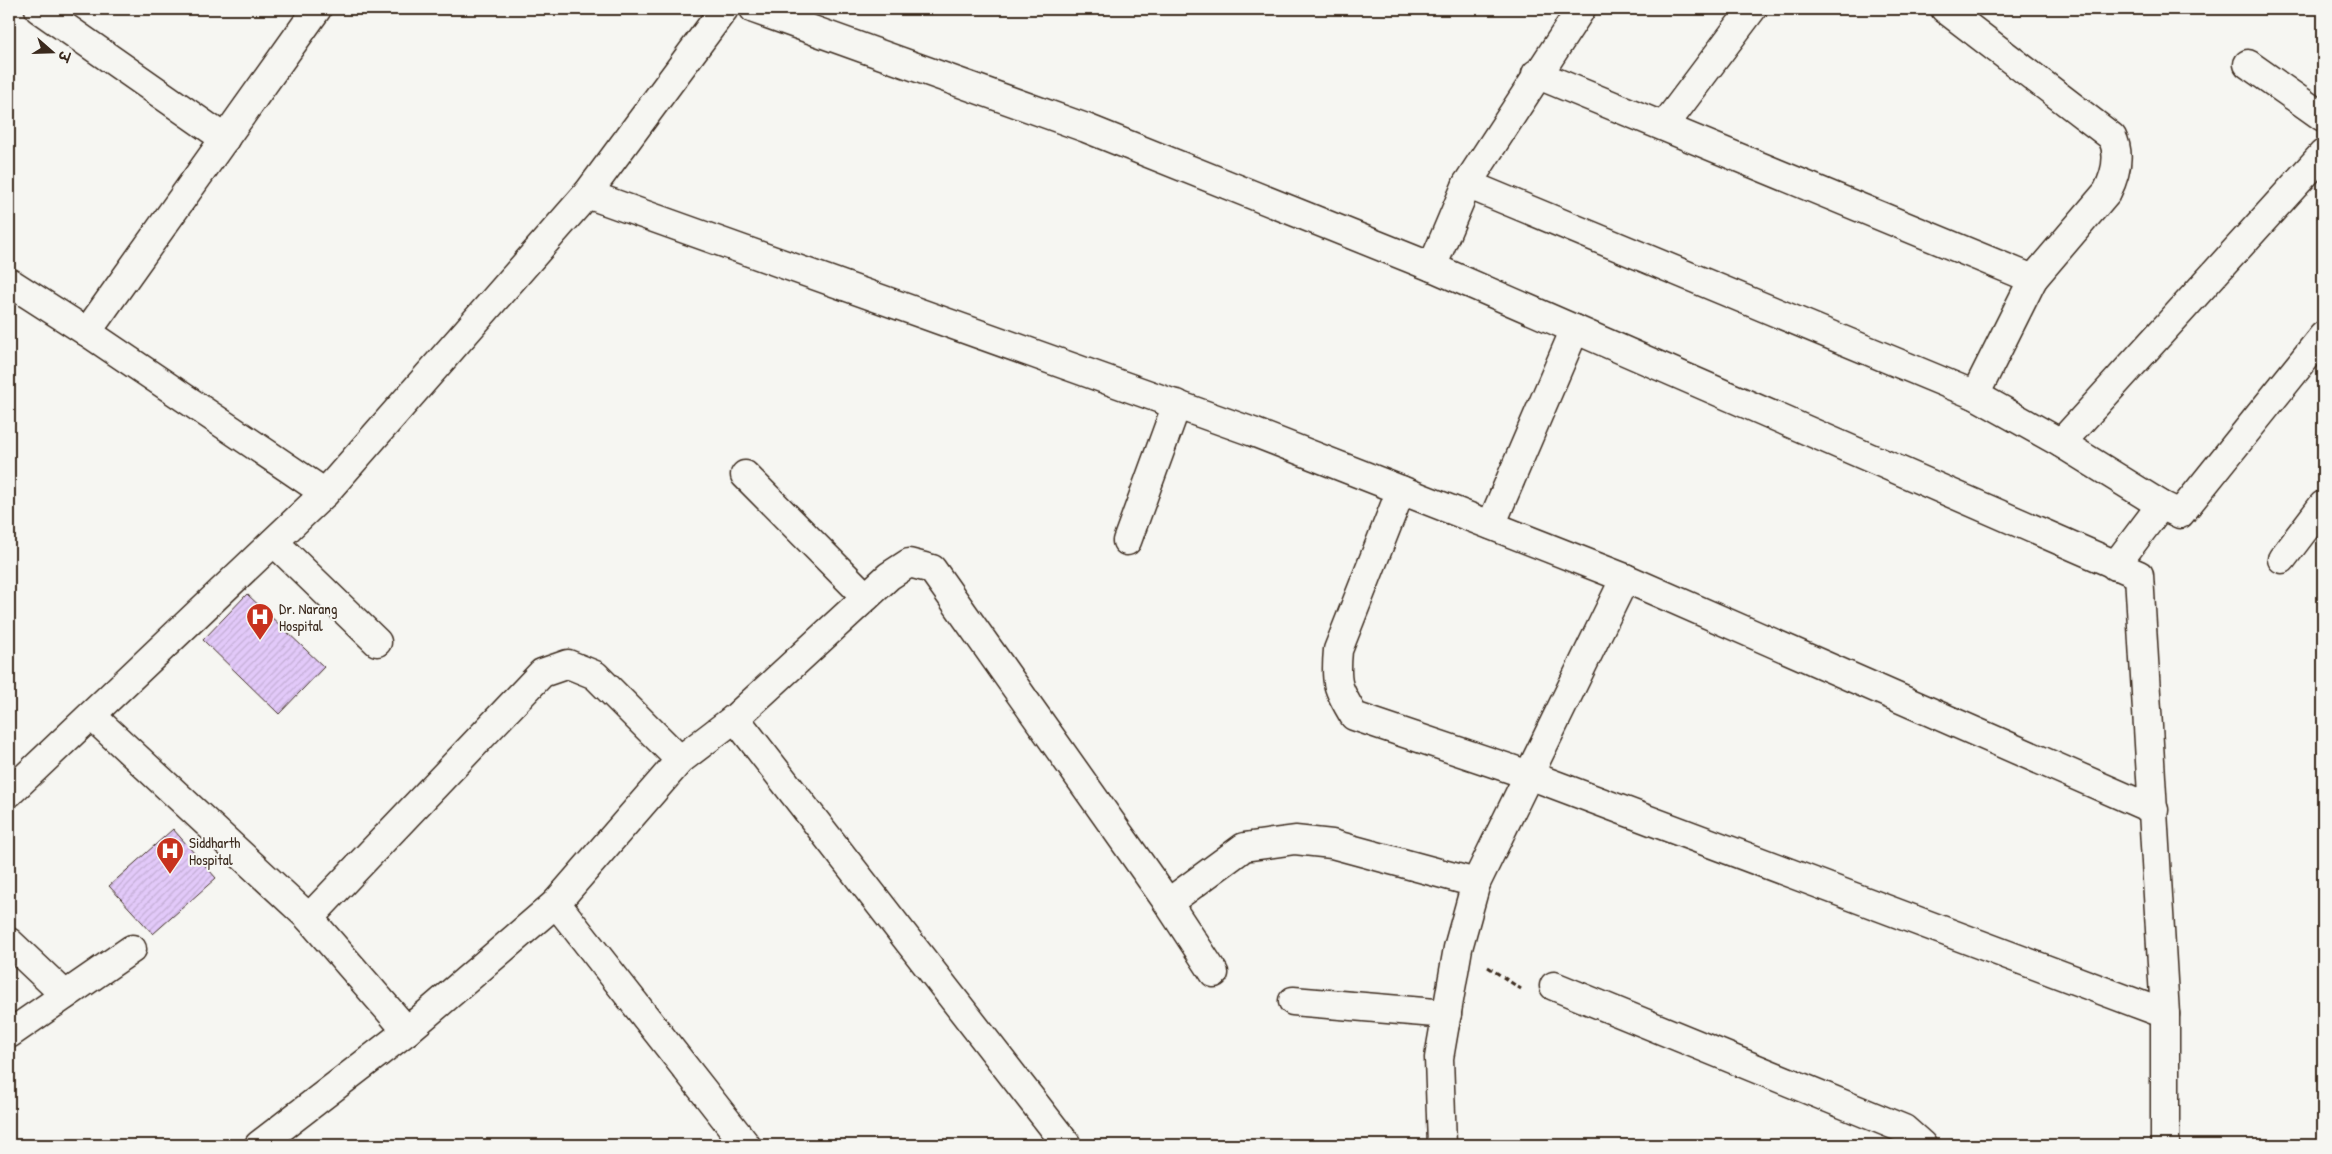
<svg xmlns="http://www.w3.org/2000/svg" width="2332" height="1154" font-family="'Patrick Hand','Playpen Sans Deva',sans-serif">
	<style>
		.building { fill: url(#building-hatch); stroke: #3b2a1e }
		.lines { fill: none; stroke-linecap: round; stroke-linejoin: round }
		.minor-casing { stroke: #3b2a1e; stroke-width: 31 }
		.tertiary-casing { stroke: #3b2a1e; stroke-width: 31 }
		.path { stroke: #3b2a1e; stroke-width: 3; stroke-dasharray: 5 4; stroke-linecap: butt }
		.minor { stroke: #f6f6f2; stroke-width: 28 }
		.tertiary { stroke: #f6f6f2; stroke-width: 28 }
		.labels { text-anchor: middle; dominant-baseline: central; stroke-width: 4; stroke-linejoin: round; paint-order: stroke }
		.poi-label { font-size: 15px; fill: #3b2a1e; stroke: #f6f6f2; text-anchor: start }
	</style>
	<defs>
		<pattern id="building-hatch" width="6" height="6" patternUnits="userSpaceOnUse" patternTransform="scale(1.25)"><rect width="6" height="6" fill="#e2c9f9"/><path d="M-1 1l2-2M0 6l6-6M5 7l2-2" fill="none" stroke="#c3add5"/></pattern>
	</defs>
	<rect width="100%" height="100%" fill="#f6f6f2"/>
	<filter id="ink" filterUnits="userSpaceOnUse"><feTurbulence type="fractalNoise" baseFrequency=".02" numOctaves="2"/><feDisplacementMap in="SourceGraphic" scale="10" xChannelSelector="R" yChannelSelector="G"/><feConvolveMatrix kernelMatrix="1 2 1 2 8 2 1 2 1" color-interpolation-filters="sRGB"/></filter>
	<g filter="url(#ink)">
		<g class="building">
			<path d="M247,594L324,667L279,714L203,640Z"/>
			<path d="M173,829L216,878L153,934L109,886Z"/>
		</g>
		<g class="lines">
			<defs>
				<g id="minor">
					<path d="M39,9L225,139"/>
					<path d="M754,9L1086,128L1432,267L2139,575L2165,1014V1145"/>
					<path d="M2248,64L2323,117"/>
					<path d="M1536,74L2033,279L2107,192C2116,174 2121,155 2112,137L1945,9"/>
					<path d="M1664,126L1752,9"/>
					<path d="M1467,184L1581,9"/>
					<path d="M587,194L1253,432L1401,490L1625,578L2154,810"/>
					<path d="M1432,267L1467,184L1975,395L2061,443L2323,154"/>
					<path d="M9,282L87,332L325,493"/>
					<path d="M87,332L317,9"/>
					<path d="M1975,395L2033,279"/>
					<path d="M2061,443L2161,505L2180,514L2323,336"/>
					<path d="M745,475L866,597"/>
					<path d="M1401,490L1338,650C1335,683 1337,688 1354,716L1529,775L2165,1014"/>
					<path d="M1491,525L1575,329"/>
					<path d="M1127,541L1177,404"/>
					<path d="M274,542L377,642"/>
					<path d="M2282,559L2323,505"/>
					<path d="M2115,566L2161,505"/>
					<path d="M92,716L309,918"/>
					<path d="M735,718L1067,1145"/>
					<path d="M1476,883L1625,578"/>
					<path d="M556,903L746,1145"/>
					<path d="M1168,903L1244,847L1295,840L1332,844L1476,883L1458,948L1439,1058L1442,1145"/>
					<path d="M9,942L65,995"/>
					<path d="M1554,986L1904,1129L1922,1145"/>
					<path d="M1293,1001L1447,1014"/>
					<path d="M407,1031L309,918L542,673L568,664L595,675L680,760"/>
					<path d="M9,1034L132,949"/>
					<path d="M259,1145L407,1031L556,903L680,760L735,718L889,576L909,563L932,569L1168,903L1214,973"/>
				</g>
				<path id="tertiary" d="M9,793L325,493L587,194L724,9"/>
			</defs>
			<use href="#minor" class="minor-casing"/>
			<use href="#tertiary" class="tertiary-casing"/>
			<path class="path" d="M1488,967L1521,989"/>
			<use href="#minor" class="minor"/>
			<use href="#tertiary" class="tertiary"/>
		</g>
	</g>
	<defs>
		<symbol id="hospital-pin" viewBox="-11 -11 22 30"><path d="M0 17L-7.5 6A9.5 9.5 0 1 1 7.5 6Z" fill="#c8321e" stroke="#f6f6f2"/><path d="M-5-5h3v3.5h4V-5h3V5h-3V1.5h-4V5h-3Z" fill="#fff"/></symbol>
	</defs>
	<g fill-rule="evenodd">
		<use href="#hospital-pin" x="244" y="601" width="32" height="43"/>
		<use href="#hospital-pin" x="154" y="835" width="32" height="43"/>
	</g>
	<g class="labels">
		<g class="poi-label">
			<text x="279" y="608">Dr. Narang<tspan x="279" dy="17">Hospital</tspan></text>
			<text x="189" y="842">Siddharth<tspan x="189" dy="17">Hospital</tspan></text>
		</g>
	</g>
	<rect width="2332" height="1154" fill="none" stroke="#f6f6f2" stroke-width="30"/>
	<rect x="15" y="15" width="2302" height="1124" fill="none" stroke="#3b2a1e" stroke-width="2" filter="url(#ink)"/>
	<g transform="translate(52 52) rotate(110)" stroke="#f6f6f2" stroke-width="4" paint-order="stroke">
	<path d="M0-4L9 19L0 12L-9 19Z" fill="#3b2a1e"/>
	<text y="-8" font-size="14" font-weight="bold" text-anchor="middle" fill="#3b2a1e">उ</text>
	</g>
</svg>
